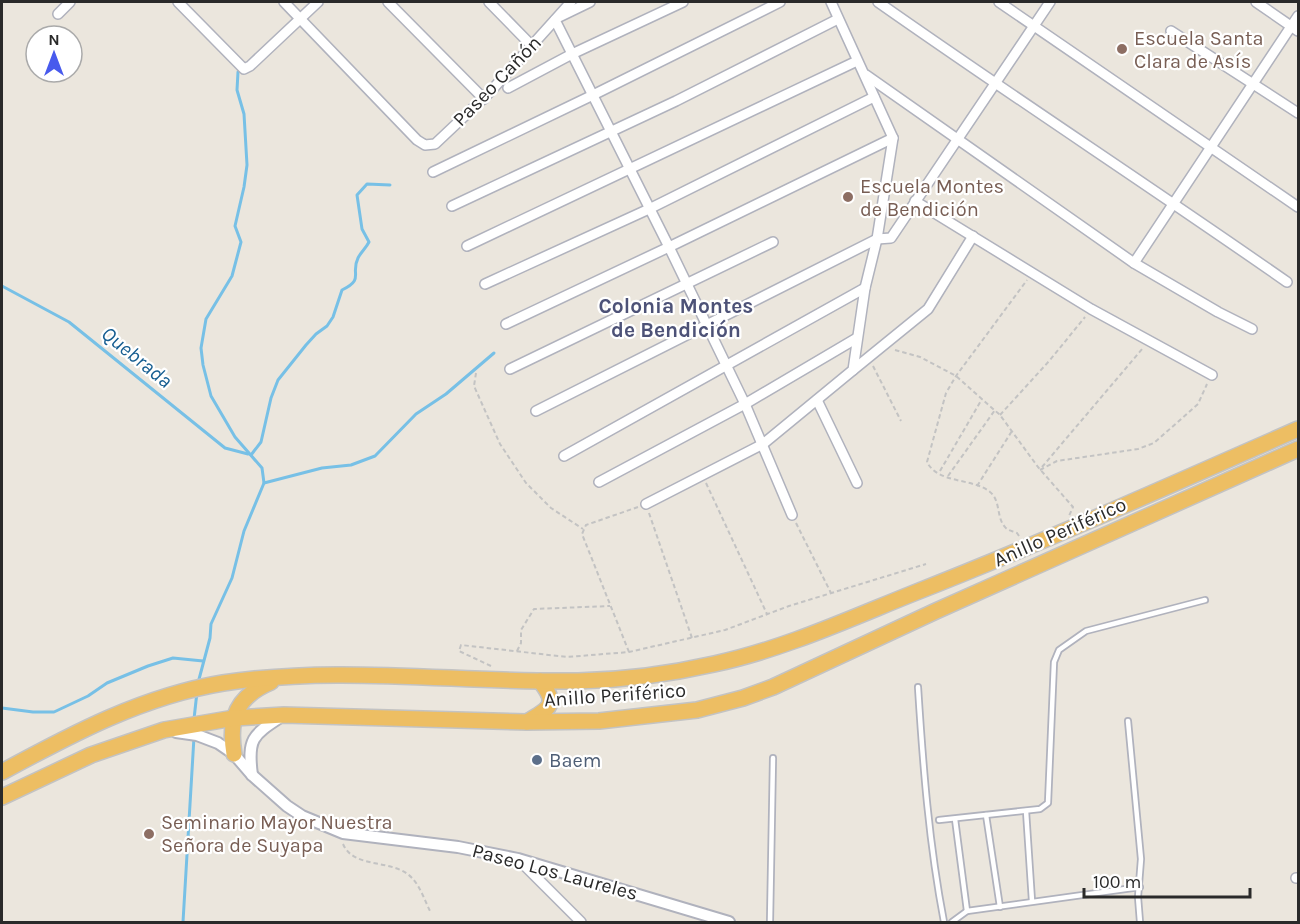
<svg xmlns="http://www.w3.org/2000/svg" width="1300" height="924" font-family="Karla,sans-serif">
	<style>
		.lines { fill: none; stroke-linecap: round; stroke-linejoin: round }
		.stream { stroke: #77c0e6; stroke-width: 3 }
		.service-casing { stroke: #b0b2bd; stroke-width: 8 }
		.minor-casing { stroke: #b0b2bd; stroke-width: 12 }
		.tertiary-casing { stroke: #b0b2bd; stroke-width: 14 }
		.trunk-casing { stroke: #c3c3c3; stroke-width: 18 }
		.path { stroke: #c3c3c3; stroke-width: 2; stroke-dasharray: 4.5 3; stroke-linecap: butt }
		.service { stroke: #fff; stroke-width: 4.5 }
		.minor { stroke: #fff; stroke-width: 9 }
		.tertiary { stroke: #fff; stroke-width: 10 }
		.trunk { stroke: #edbe63; stroke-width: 15 }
		.education-dot { fill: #8d6e63; stroke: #fff; stroke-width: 2 }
		.service-dot { fill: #5c6f8a; stroke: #fff; stroke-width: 2 }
		.labels { text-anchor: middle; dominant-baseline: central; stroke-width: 4.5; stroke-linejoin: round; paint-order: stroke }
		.education-label { font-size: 20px; fill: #785e54; stroke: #fff; text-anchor: start }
		.street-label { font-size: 20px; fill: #2a2a2a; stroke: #fff }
		.service-label { font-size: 20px; fill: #4e5e75; stroke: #fff; text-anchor: start }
		.neighbourhood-label { font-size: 21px; font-weight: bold; fill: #4d5277; stroke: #fff }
		.water-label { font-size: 21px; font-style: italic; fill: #175e91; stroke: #fff }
	</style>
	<rect width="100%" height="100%" fill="#ebe6dd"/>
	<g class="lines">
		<g class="stream">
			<path d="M2,286L69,322L225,448L248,454"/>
			<path d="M251,455L261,442L271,398L278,380L306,345L316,334L327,326L333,317L342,290C365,279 350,274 358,258C361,252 366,248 369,242L362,229L357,195L367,184L390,185"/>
			<path d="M264,483L322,468L351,465L375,456L416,414L446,394L494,353"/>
			<path d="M198,683L210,638L211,624L232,578L244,531L264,483L262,468L235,437L211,396L203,365L201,348L206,319L232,276L241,242L235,226L244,187L247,165L244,114L237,90L238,72"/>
			<path d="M2,708L33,712H54L88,696L107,683L148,666L173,658L203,661"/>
			<path d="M194,719L197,692"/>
			<path d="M183,922L194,737"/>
		</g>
		<defs>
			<g id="service">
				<path d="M918,687C923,766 929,844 944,922"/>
				<path d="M1128,721L1141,859L1138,897L1140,922"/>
				<path d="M1026,811L1032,901"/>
				<path d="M986,815L1000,907"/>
				<path d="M955,819L967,911"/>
				<path d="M939,820L1040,809L1048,803L1054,662L1059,650L1086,631L1205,600"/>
				<path d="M770,922L773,758"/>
				<path d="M952,922L967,911L1140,887"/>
			</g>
			<g id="minor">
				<path d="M178,2L244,69L250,66L318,2"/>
				<path d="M284,2L417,140L425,145L435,144L490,92L571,2"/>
				<path d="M388,2L484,99"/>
				<path d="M489,2L532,46"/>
				<path d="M878,2C1013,97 1151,187 1287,282"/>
				<path d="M999,2L1298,207"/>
				<path d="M1256,2L1298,31"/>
				<path d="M58,14L70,2"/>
				<path d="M559,17L590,2"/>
				<path d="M555,20L669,247L745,404L792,515"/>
				<path d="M1171,31L1298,113"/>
				<path d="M866,75L1134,263L1218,312L1252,329"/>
				<path d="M508,88L572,54L683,2"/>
				<path d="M433,172L593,95L780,2"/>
				<path d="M915,201L1091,309L1212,375"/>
				<path d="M452,206L676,101L838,19"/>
				<path d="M467,246L857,61"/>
				<path d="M1134,263L1298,16"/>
				<path d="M485,284L649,209L874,97"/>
				<path d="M506,324L669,247L893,138"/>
				<path d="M510,369L773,242"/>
				<path d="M853,370L928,309L973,236"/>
				<path d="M817,400L857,483"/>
				<path d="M536,411L877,239L891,238L1050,2"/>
				<path d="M564,456L865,288"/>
				<path d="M599,482L745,404L857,338"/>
				<path d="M646,504L763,444L853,370L865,288L877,239L893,138L831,2"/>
				<path d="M518,859L581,922"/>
				<path d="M1296,878H1298"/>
			</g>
			<g id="tertiary">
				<path d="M176,732L197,735L218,743L234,754L252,775L287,806L302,816L343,833L458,847L518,859L729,922"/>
				<path d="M252,775C247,738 253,735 282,716"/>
			</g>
			<g id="trunk">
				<path d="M527,722C551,708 558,704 540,681"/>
				<path d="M234,754C228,718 237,696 271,682"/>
				<path d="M2,772C72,734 143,696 223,683C341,665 460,683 578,681C624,680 670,674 714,664C784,649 849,619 914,593C1044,542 1171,485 1298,429"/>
				<path d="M2,797L91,755L164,730L234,718L284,715L527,722L599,721L697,710L743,698L773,687L936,611L1298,449"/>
			</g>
		</defs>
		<use href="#service" class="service-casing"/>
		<use href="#minor" class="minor-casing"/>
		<use href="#tertiary" class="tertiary-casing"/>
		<use href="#trunk" class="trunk-casing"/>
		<g class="path">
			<path d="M895,350L920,357L956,376L1000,415L1038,467L1073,507L1069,516"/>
			<path d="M873,366L901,421"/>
			<path d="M476,373L474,386L500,444L526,483L551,508L583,529"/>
			<path d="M1000,415L1050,360L1085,317"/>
			<path d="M1042,467L1143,348"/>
			<path d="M1040,470L1057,461L1138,449L1154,443L1198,404L1207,384"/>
			<path d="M940,471L982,399"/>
			<path d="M948,476L995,410"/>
			<path d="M706,483L767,614"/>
			<path d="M977,486L1012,431"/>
			<path d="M649,513L692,638"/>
			<path d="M796,523L831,593"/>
			<path d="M1019,536L1017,533C1013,531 1008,531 1005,527C996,517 1001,501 990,492C974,478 938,484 927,462L946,393L956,376L1027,280"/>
			<path d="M517,651L521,643V630L534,609L610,606"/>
			<path d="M629,652L582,534L586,525L638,507"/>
			<path d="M491,666L459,651L461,645L567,657L629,652L725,630L789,606L926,564"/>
			<path d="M343,844C354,870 394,858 412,878C420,886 425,901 430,911"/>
		</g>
		<use href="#service" class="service"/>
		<use href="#minor" class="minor"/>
		<use href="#tertiary" class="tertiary"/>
		<use href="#trunk" class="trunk"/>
	</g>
	<g class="education-dot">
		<circle cx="1122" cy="49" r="6"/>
		<circle cx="848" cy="197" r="6"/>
		<circle cx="149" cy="834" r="6"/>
	</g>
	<circle class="service-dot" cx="537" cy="760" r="6"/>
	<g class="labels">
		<g class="education-label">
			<text x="1134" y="38">Escuela Santa<tspan x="1134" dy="23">Clara de Asís</tspan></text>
			<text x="860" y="186">Escuela Montes<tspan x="860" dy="23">de Bendición</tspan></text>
			<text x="161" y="822">Seminario Mayor Nuestra<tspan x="161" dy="23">Señora de Suyapa</tspan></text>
		</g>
		<g class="street-label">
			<text transform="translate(497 81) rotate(-46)">Paseo Cañón</text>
			<text transform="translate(1060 532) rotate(-24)">Anillo Periférico</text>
			<text transform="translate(615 695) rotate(-4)">Anillo Periférico</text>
			<text transform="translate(555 872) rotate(15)">Paseo Los Laureles</text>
		</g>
		<g class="service-label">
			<text x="549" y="760">Baem</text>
		</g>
		<g class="neighbourhood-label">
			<text x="676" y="306">Colonia Montes<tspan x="676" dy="24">de Bendición</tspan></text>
		</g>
		<g class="water-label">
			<text transform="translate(137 357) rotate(39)">Quebrada</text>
		</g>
	</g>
	<rect width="1300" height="924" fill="none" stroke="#2a2a2a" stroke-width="6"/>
	<g transform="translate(54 54)"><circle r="28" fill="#ffffff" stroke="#aaaaaa" stroke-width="1.5"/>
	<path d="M0-4.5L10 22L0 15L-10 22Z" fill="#485aed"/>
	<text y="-9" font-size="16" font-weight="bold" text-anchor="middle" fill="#2a2a2a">N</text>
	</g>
	<path d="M1084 888v9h166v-9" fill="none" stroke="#2a2a2a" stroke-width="3"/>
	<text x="1093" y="888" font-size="18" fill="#2a2a2a" stroke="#ffffff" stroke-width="4.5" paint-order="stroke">100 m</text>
</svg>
